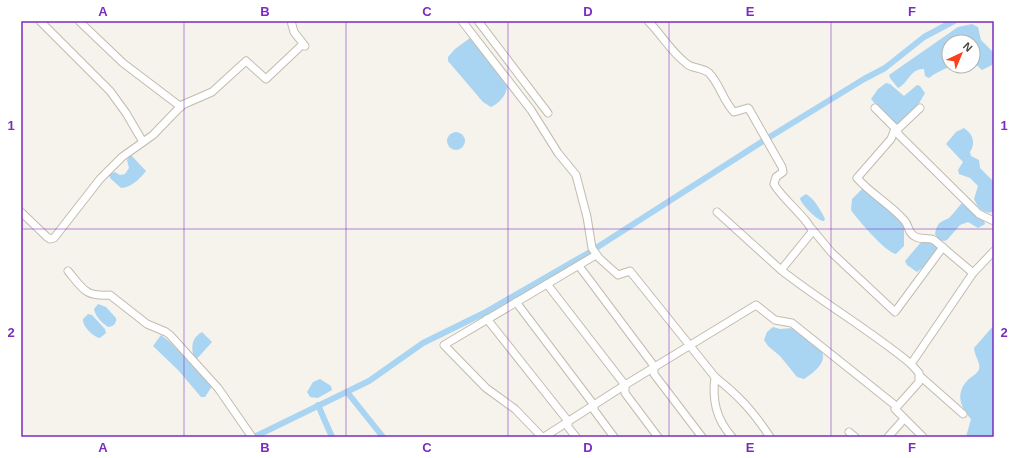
<svg xmlns="http://www.w3.org/2000/svg" width="1015" height="458" font-family="Arial,sans-serif">
	<style>
		.water { fill: #a9d4f2 }
		.lines { fill: none; stroke-linecap: round; stroke-linejoin: round }
		.canal { stroke: #a9d4f2; stroke-width: 6 }
		.minor-casing { stroke: #c2bbae; stroke-width: 9 }
		.minor { stroke: #fff; stroke-width: 7 }
		.grid { fill: none; stroke: #7b2cbf; stroke-width: 1; stroke-opacity: 0.55 }
		.neatline { fill: none; stroke: #7b2cbf; stroke-width: 1.5 }
		.grid-label { font-size: 13px; text-anchor: middle; font-weight: bold; fill: #7b2cbf }
	</style>
	<rect width="100%" height="100%" fill="#f6f3ec"/>
	<g class="water">
		<path d="M972,24L978,27L981,40L994,53V64L982,70L973,62V42H949V66H953C946,68 935,73 929,78L925,76L924,69C910,68 908,84 898,88L890,78L889,75L958,27Z"/>
		<path d="M470,38L507,84C508,93 500,103 491,107L483,102L448,61V57L455,49Z"/>
		<path d="M886,83L890,84L904,96L917,85L920,86L925,93L917,107L900,124L892,122L871,99L878,89Z"/>
		<path d="M964,128C973,134 976,143 970,152L971,156L979,160L980,168L994,182V212C983,214 978,208 974,199L978,186L970,178L959,174L958,170L963,162L946,144L956,132Z"/>
		<circle cx="456" cy="141" r="9"/>
		<path d="M131,155L146,171C140,179 130,188 121,188L110,178L109,174L115,172L120,175L125,174L129,168L127,160Z"/>
		<path d="M863,188L904,224V246L896,254C886,253 857,219 851,210L852,199Z"/>
		<path d="M806,194C814,198 821,211 825,219L824,221C818,222 800,203 800,198Z"/>
		<path d="M962,203H964L984,220L985,224L978,228L968,222L960,225L947,240L944,241L939,240L935,234C938,218 944,223 951,216C955,212 958,207 962,203Z"/>
		<path d="M922,241L933,243L938,248L927,264L917,272L907,265L905,261Z"/>
		<path d="M98,304L106,307L116,318C117,323 113,327 108,327C102,323 95,316 94,309Z"/>
		<path d="M88,314L92,315L105,329L106,333L100,338C93,337 82,326 83,319Z"/>
		<path d="M994,325V437H966L971,419C959,406 955,391 970,378C973,376 978,373 979,369C981,363 974,355 974,348Z"/>
		<path d="M773,327L780,329L793,328C799,333 804,337 810,343C813,346 819,347 822,352C827,363 812,374 804,379L797,377L780,356L768,346L764,340L767,332Z"/>
		<path d="M202,332L212,342L195,361C191,349 190,339 202,332Z"/>
		<path d="M161,335L170,342L212,386L205,397H201L178,370L153,346Z"/>
		<path d="M320,379L331,386L332,390L318,398L310,397L307,392L313,382Z"/>
	</g>
	<g class="lines">
		<g class="canal">
			<path d="M768,138L864,79L885,68L924,37L954,21"/>
			<path d="M596,248L763,141"/>
			<path d="M347,392L383,437"/>
			<path d="M318,405L332,437"/>
			<path d="M254,437L369,381L423,343L484,313L590,252"/>
		</g>
		<defs>
			<g id="minor">
				<path d="M40,21L110,91L126,113L143,142"/>
				<path d="M79,21L123,63L181,107"/>
				<path d="M291,21L294,32L305,46"/>
				<path d="M462,21L531,110L558,153L576,175L587,217L592,248L599,258L618,275L630,271L715,377C739,396 753,411 770,437"/>
				<path d="M478,21L548,113"/>
				<path d="M648,21C662,35 671,52 687,64C693,69 702,67 709,73C720,84 723,101 734,112L748,108L749,109L782,167L783,172L776,177L774,184C781,198 811,221 812,232L781,270C823,303 870,330 911,364"/>
				<path d="M875,108L896,129L899,135L979,214L994,221"/>
				<path d="M920,108L900,127L894,131L891,139L857,178C871,194 890,204 904,220C910,226 907,233 916,237C922,240 928,237 934,240L973,273"/>
				<path d="M21,212L47,237L50,239L54,238L100,179L122,157L153,135L182,105L212,92L246,61L266,79L303,44"/>
				<path d="M717,212L781,270"/>
				<path d="M812,229L831,252L895,312L943,247"/>
				<path d="M579,266L654,366V374L702,437"/>
				<path d="M68,271C83,289 85,297 110,295L147,324L166,332L170,335L218,388L252,437"/>
				<path d="M547,284L625,385V393L658,437"/>
				<path d="M516,302L594,405V410L614,437"/>
				<path d="M487,319L568,421V427L576,437"/>
				<path d="M920,376L963,414"/>
				<path d="M715,377C712,400 716,419 732,437"/>
				<path d="M849,432L855,437"/>
				<path d="M542,437L515,409L486,388L444,345L596,255"/>
				<path d="M544,437L625,385L756,305L775,320L792,323L896,406"/>
				<path d="M888,437L904,419"/>
				<path d="M923,437L895,409L919,382V373L911,364L973,273L994,251"/>
			</g>
		</defs>
		<use href="#minor" class="minor-casing"/>
		<use href="#minor" class="minor"/>
	</g>
	<path class="grid" d="M184,21V437M346,21V437M508,21V437M669,21V437M831,21V437M21,229H994"/>
	<rect width="1015" height="458" fill="none" stroke="#ffffff" stroke-width="44"/>
	<g transform="translate(961 54) rotate(44)"><circle r="19" fill="#ffffff" stroke="#b7b4b0"/>
	<path d="M0-3L7 15L0 10L-7 15Z" fill="#fc3f1d"/>
	<text y="-6" font-size="11" font-weight="bold" text-anchor="middle" fill="#4b4439">N</text>
	</g>
	<rect x="22" y="22" width="971" height="414" class="neatline"/>
	<g class="grid-label">
		<text x="103" y="16">A</text>
		<text x="265" y="16">B</text>
		<text x="427" y="16">C</text>
		<text x="588" y="16">D</text>
		<text x="750" y="16">E</text>
		<text x="912" y="16">F</text>
		<text x="11" y="130">1</text>
		<text x="1004" y="130">1</text>
		<text x="11" y="337">2</text>
		<text x="1004" y="337">2</text>
		<text x="103" y="452">A</text>
		<text x="265" y="452">B</text>
		<text x="427" y="452">C</text>
		<text x="588" y="452">D</text>
		<text x="750" y="452">E</text>
		<text x="912" y="452">F</text>
	</g>
</svg>
